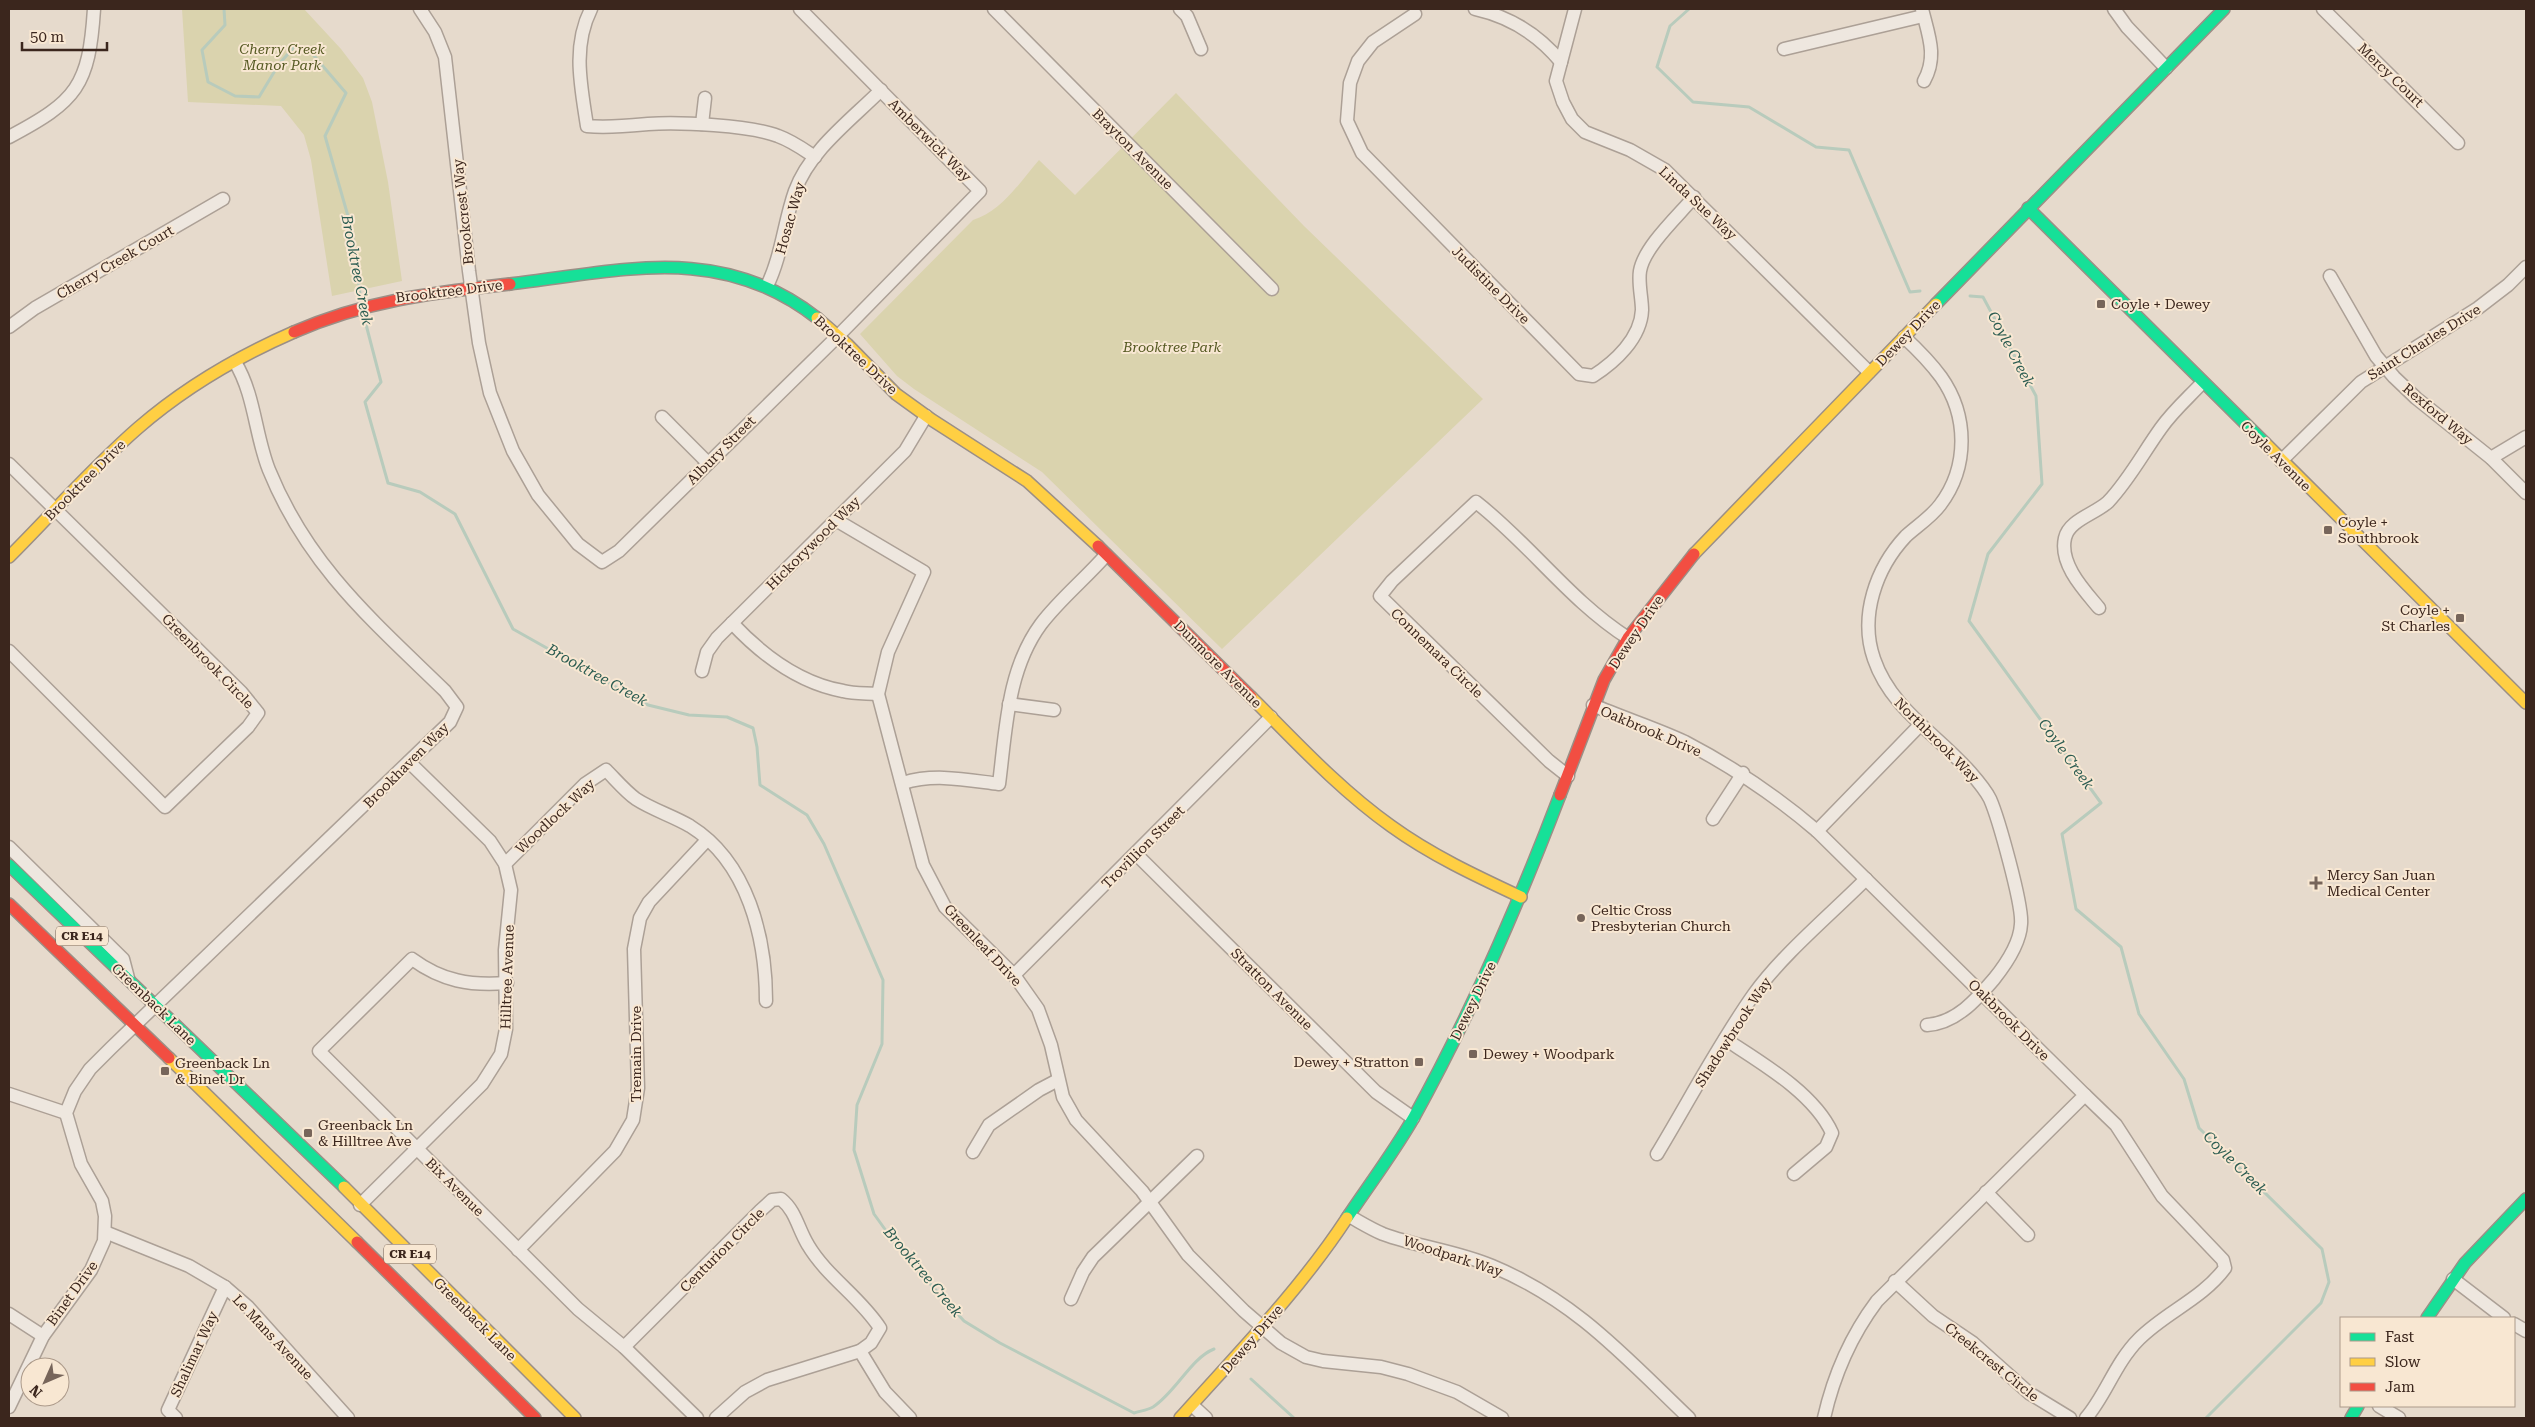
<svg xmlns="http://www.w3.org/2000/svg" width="2535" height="1427" font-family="'Roboto Serif',serif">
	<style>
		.green { fill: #dad3ae }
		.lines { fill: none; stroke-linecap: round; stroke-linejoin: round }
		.stream { stroke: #b8cbbc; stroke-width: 3 }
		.street-casing { stroke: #aca096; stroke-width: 15 }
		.fast-casing { stroke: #9b8f86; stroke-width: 14 }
		.slow-casing { stroke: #9b8f86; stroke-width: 14 }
		.jam-casing { stroke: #9b8f86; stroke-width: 14 }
		.street { stroke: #eee7df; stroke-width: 12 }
		.fast { stroke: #16e098; stroke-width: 11 }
		.slow { stroke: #ffcf43; stroke-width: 11 }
		.jam { stroke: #f24e42; stroke-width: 11 }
		.poi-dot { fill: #77655a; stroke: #f8e7d2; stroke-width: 2 }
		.labels { text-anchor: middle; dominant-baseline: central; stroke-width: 4; stroke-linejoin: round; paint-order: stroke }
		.shield { fill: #f8e7d2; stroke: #746053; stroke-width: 1 }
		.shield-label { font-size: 12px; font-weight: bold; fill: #3b261d }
		.park-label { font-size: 14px; font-style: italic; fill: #555922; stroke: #f8e7d2 }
		.street-label { font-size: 14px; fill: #3b261d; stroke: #f8e7d2 }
		.poi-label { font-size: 14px; fill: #3b261d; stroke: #f8e7d2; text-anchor: start }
		.water-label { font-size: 15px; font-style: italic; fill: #2b5c51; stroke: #f8e7d2 }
	</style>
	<rect width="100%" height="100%" fill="#e6dacc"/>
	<g class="green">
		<path d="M182,9H304L341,49L363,78L372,102L388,182L402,281L332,296L311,160L304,135L281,106L188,102Z"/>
		<path d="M1176,93L1304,226L1483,399L1222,649L1042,472L914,389L897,376L860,334L973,220C1001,212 1021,181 1039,160L1075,195Z"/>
	</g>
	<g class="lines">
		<g class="stream">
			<path d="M224,9L225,25L202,50L208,82L235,96L259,97L279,64L295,46L309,50L346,93L325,136L352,230L361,302"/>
			<path d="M1689,9L1670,26L1657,67L1693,102L1749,107L1816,147L1849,150L1910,292L1920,291"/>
			<path d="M1970,296L1983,297L2036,396L2042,484L1988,554L1969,621L2101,803L2062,834L2076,909L2121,947L2139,1014L2184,1079L2199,1128L2322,1249L2329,1282L2321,1303L2206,1418"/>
			<path d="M363,313L381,382L365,402L388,483L420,492L455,514L513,629L648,705L689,715L727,717L753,728L757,747L760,785L807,815L824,844L883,980L882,1044L857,1105L854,1150L874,1214L902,1253L964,1321L1000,1343L1134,1413C1140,1411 1148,1410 1153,1407C1176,1392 1191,1358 1214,1349"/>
			<path d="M1251,1379L1294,1418"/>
		</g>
		<defs>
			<g id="street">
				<path d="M420,9L435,32L445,57L469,271L479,343L490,393L513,451L538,495L578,544L602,562L619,551L838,336L980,191L800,9"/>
				<path d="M591,9C572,47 581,86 587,126C608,128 627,126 648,124C679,122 750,125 778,136C792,141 803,149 815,157"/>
				<path d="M994,9L1272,289"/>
				<path d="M1180,9L1187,16L1201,49"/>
				<path d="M1475,9C1511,17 1538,34 1561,62"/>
				<path d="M1575,9L1556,81L1563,102L1572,119L1585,132L1630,150L1665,170L1869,372"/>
				<path d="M1922,9C1928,34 1938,56 1924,81"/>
				<path d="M2114,9L2127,27L2166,68"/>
				<path d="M2323,9L2458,143"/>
				<path d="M1415,14L1373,42L1358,61L1350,83L1347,121L1362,153L1579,374L1593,376C1615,362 1641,338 1642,310C1642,298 1638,283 1640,271C1644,247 1678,216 1694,197"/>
				<path d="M1784,49L1923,16"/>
				<path d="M702,124L705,98"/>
				<path d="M9,137C77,101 89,86 94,9"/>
				<path d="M2330,276L2376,356L2394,377L2416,398L2491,458L2526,493"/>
				<path d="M767,286C782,255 784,222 795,191C810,150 851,120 881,90"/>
				<path d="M9,327L35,308L223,199"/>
				<path d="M1904,337C1917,349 1930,362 1941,377C1968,415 1969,467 1940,505C1931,517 1917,526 1906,536C1876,568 1859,616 1874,659C1891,709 1937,734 1970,772C1977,780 1985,789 1990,799C1998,817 2023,905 2021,924C2020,944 2006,964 1994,979C1976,1000 1956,1023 1927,1025"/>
				<path d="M662,417L708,463"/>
				<path d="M2491,458L2526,437"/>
				<path d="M2281,461L2361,382L2478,308L2508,285L2526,267"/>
				<path d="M9,464L241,692L258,713L248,727L165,807L9,651"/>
				<path d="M836,520L924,572L888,652L878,694L923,865L945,907L1014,975L1038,1009L1051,1045L1063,1097L1076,1120L1142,1191L1188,1255L1244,1311L1281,1343L1306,1357L1323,1361L1381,1367L1408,1374L1457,1392L1502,1418"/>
				<path d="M2099,608C2084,590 2059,564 2065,538C2069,520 2095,514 2108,502C2129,480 2143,453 2161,428C2173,411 2188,398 2202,383"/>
				<path d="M732,623C762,655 799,683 843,691C854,694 867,693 878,694"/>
				<path d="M702,671L707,652L717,638L905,451L926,416"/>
				<path d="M1009,704L1054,710"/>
				<path d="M1593,705C1623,718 1655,728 1685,742C1733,767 1776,796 1817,831L2085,1095L1877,1301C1850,1337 1834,1374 1824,1418"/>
				<path d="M1568,776L1549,761L1380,596L1392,581L1476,502C1530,544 1570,601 1628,638"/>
				<path d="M903,783C935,773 967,780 999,784C1006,730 1007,670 1041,624C1060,599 1085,579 1106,555"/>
				<path d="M1713,819L1743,773"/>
				<path d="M1817,831L1920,725"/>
				<path d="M9,847L123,959L128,978"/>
				<path d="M1136,854L1376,1092L1413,1118"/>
				<path d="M505,864L585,784L606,770C616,780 625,791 636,799C653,810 673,816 690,826C748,862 766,938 766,1001"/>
				<path d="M1014,975L1271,717"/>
				<path d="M507,983C470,986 442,981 412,959L319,1051L578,1309L624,1347L697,1418"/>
				<path d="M1725,1039C1760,1062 1814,1093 1832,1133L1826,1147L1794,1174"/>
				<path d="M9,1094L66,1113"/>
				<path d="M2085,1095L2116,1125L2162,1196L2223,1260L2225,1268C2202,1299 2166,1312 2139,1339C2115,1363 2106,1395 2086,1418"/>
				<path d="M973,1152L989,1125L1039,1090L1058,1080"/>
				<path d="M1657,1154C1689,1101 1718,1045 1754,994C1783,954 1830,915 1866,879"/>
				<path d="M1986,1192L2028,1235"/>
				<path d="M360,1205L482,1084L501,1054L506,1029L505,950L511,890L505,864L490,841L409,762"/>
				<path d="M1349,1216C1360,1222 1371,1229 1383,1234C1418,1247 1457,1251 1492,1266C1576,1301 1625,1357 1689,1418"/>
				<path d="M105,1232L189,1266L225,1287L248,1307L348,1418"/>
				<path d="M518,1250L615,1151L633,1120L638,1088L634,949L640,918L649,902L707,840"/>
				<path d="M2453,1279L2504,1318"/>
				<path d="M1895,1281L1933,1316L1973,1343L2029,1393L2070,1418"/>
				<path d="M1071,1299L1083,1272L1093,1257L1197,1156"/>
				<path d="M9,1314L43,1336"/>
				<path d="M2514,1324L2526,1331"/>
				<path d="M624,1347L760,1211L772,1200L781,1199C796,1211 798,1229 808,1245C827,1277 860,1297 880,1328L871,1343L860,1351L767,1380L745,1392L716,1418"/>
				<path d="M860,1351L885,1392L910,1418"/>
				<path d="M1193,1406L1206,1418"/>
				<path d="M2379,1406L2399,1418"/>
				<path d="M9,1407L43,1336L91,1270L104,1241L105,1216L102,1201L81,1164L66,1113L75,1091L90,1069L111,1048L450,722L457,707L445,691C372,620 308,566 269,470C255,435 255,395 235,362"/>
				<path d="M176,1418L168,1410L225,1287"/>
			</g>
			<g id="fast">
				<path d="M2028,208L2265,443"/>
				<path d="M510,284C622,271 720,242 817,318"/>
				<path d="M1936,304L2224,9"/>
				<path d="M9,865L344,1187"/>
				<path d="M1347,1218C1369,1185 1394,1152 1414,1117C1471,1014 1518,905 1560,795"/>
				<path d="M2427,1318L2465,1263L2526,1199"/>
				<path d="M2351,1418L2358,1406"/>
			</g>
			<g id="slow">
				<path d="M817,318L847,344L896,394L932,420L1027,481L1098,546"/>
				<path d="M2265,443L2526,703"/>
				<path d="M1694,554L1936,304"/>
				<path d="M9,557C52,514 92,468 138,428C183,389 239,356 294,332"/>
				<path d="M1251,697C1296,742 1339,789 1391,826C1431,855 1476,876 1521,897"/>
				<path d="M169,1058L357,1242"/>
				<path d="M344,1187L575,1418"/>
				<path d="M1180,1418C1238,1353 1299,1291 1347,1218"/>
			</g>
			<g id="jam">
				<path d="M294,332C367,300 432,293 510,284"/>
				<path d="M1098,546L1251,697"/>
				<path d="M1560,795L1604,680L1628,638L1694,554"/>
				<path d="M9,904L169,1058"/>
				<path d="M357,1242L535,1418"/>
			</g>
		</defs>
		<use href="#street" class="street-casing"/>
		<use href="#fast" class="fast-casing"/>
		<use href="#slow" class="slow-casing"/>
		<use href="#jam" class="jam-casing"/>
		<use href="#street" class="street"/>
		<use href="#fast" class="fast"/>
		<use href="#slow" class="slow"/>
		<use href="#jam" class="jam"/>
	</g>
	<g class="poi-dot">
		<rect x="2096" y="299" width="10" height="10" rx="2.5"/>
		<rect x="2323" y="525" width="10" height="10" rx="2.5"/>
		<rect x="2455" y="613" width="10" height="10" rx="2.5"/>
		<path d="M2313.5 875.5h5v5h5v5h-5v5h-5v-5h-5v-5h5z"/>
		<circle cx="1581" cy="918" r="5"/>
		<rect x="1468" y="1049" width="10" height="10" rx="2.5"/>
		<rect x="1414" y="1057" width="10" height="10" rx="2.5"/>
		<rect x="160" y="1066" width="10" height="10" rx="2.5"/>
		<rect x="303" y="1128" width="10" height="10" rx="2.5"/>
	</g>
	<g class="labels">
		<g class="shield">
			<rect x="56" y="926.5" width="52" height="19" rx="4"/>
			<rect x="384" y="1244.5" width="52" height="19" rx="4"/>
		</g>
		<g class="shield-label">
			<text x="82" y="936">CR E14</text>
			<text x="410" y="1254">CR E14</text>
		</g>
		<g class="park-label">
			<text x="282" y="49">Cherry Creek<tspan x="282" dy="16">Manor Park</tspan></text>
			<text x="1172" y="347">Brooktree Park</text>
		</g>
		<g class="street-label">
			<text transform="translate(2391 75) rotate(44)">Mercy Court</text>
			<text transform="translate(930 140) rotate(45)">Amberwick Way</text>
			<text transform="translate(1133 149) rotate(45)">Brayton Avenue</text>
			<text transform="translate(1698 203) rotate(43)">Linda Sue Way</text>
			<text transform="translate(463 212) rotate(-96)">Brookcrest Way</text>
			<text transform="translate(790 218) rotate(-74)">Hosac Way</text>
			<text transform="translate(115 262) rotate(-30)">Cherry Creek Court</text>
			<text transform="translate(1491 285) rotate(45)">Judistine Drive</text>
			<text transform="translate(449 291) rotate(-7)">Brooktree Drive</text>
			<text transform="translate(1908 333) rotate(-46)">Dewey Drive</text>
			<text transform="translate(2424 342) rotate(-32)">Saint Charles Drive</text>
			<text transform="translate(856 355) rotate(43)">Brooktree Drive</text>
			<text transform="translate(2438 414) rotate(40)">Rexford Way</text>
			<text transform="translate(721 450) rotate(-45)">Albury Street</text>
			<text transform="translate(2276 456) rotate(45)">Coyle Avenue</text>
			<text transform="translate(85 480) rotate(-45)">Brooktree Drive</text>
			<text transform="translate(813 543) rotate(-45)">Hickorywood Way</text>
			<text transform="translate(1636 632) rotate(-56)">Dewey Drive</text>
			<text transform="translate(1437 653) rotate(44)">Connemara Circle</text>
			<text transform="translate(208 661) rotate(46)">Greenbrook Circle</text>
			<text transform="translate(1218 664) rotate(45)">Dunmore Avenue</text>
			<text transform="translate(1651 731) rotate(23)">Oakbrook Drive</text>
			<text transform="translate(1937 740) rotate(45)">Northbrook Way</text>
			<text transform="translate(406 765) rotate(-45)">Brookhaven Way</text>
			<text transform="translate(555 816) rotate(-43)">Woodlock Way</text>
			<text transform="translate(1143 847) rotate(-45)">Trovillion Street</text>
			<text transform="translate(983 945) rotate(47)">Greenleaf Drive</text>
			<text transform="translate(507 977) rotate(-88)">Hilltree Avenue</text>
			<text transform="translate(1272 989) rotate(45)">Stratton Avenue</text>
			<text transform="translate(1473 1001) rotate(-64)">Dewey Drive</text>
			<text transform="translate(154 1004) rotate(44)">Greenback Lane</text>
			<text transform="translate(2009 1020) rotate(45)">Oakbrook Drive</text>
			<text transform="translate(1733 1032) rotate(-57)">Shadowbrook Way</text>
			<text transform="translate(636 1054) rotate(-90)">Tremain Drive</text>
			<text transform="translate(455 1187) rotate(45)">Bix Avenue</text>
			<text transform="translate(722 1250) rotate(-45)">Centurion Circle</text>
			<text transform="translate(1453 1256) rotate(18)">Woodpark Way</text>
			<text transform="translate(72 1293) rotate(-54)">Binet Drive</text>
			<text transform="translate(475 1319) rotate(45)">Greenback Lane</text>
			<text transform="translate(273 1337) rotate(47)">Le Mans Avenue</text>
			<text transform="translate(1252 1339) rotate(-49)">Dewey Drive</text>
			<text transform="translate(194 1354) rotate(-65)">Shalimar Way</text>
			<text transform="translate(1992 1362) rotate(39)">Creekcrest Circle</text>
		</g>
		<g class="poi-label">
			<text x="2111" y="304">Coyle + Dewey</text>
			<text x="2338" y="522">Coyle +<tspan x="2338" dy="16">Southbrook</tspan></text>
			<text x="2450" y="610" text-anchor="end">Coyle +<tspan x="2450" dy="16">St Charles</tspan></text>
			<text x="2327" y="875">Mercy San Juan<tspan x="2327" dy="16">Medical Center</tspan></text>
			<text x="1591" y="910">Celtic Cross<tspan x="1591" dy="16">Presbyterian Church</tspan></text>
			<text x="1483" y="1054">Dewey + Woodpark</text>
			<text x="1409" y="1062" text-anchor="end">Dewey + Stratton</text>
			<text x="175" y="1063">Greenback Ln<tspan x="175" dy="16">&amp; Binet Dr</tspan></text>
			<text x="318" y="1125">Greenback Ln<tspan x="318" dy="16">&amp; Hilltree Ave</tspan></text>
		</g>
		<g class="water-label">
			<text transform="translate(357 270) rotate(79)">Brooktree Creek</text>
			<text transform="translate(2011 349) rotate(62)">Coyle Creek</text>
			<text transform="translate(597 675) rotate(29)">Brooktree Creek</text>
			<text transform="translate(2066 754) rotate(54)">Coyle Creek</text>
			<text transform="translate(2235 1163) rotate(45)">Coyle Creek</text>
			<text transform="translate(923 1272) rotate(50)">Brooktree Creek</text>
		</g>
	</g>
	<rect width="2535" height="1427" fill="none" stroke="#3b261d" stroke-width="20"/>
	<rect x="2340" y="1317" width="175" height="90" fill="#f8e7d2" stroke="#ac9a8a"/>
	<rect x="2350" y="1333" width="25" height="8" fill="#16e098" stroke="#ac9a8a"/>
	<text x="2385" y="1342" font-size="15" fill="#3b261d">Fast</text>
	<rect x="2350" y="1358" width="25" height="8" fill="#ffcf43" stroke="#ac9a8a"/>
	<text x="2385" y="1367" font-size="15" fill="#3b261d">Slow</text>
	<rect x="2350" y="1383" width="25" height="8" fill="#f24e42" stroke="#ac9a8a"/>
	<text x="2385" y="1392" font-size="15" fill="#3b261d">Jam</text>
	<g transform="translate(45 1382) rotate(225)"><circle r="24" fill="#f8e7d2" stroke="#ac9a8a"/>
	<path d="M0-4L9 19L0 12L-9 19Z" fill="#77655a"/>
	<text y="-8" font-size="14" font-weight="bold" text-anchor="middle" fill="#3b261d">N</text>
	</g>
	<path d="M22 42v8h85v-8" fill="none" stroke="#3b261d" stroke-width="2.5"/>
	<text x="30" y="42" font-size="15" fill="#3b261d" stroke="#f8e7d2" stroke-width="4" paint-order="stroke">50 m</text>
</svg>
